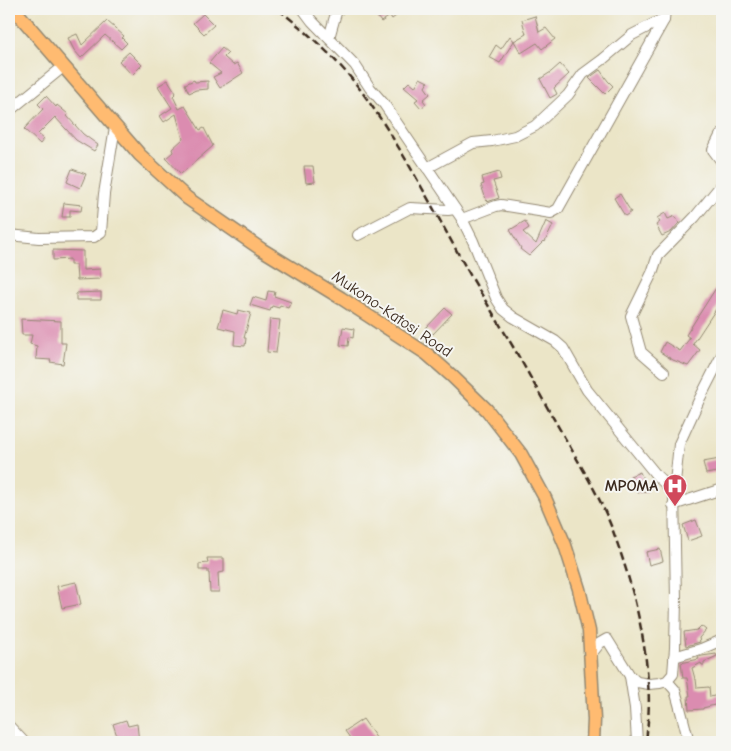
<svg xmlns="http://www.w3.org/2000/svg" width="731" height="751" font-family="'Comic Neue',sans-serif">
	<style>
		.building { fill: #db8cb0 }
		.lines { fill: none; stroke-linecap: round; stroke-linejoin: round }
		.minor-casing { stroke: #938872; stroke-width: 12 }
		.major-casing { stroke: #938872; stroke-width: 15 }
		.minor { stroke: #fff; stroke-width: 10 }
		.major { stroke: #ffbb71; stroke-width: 12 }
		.rail { stroke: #3b2a1e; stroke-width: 2.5; stroke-dasharray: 8 4; stroke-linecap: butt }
		.labels { text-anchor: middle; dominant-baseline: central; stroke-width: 4; stroke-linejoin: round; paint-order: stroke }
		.street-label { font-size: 16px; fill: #3b2a1e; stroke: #f6f6f2 }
		.poi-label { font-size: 16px; font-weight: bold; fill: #3b2a1e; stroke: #f6f6f2; text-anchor: end }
	</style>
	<rect width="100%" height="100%" fill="#f6f6f2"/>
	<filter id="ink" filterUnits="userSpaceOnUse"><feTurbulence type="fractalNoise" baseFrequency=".02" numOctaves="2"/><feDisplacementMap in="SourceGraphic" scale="10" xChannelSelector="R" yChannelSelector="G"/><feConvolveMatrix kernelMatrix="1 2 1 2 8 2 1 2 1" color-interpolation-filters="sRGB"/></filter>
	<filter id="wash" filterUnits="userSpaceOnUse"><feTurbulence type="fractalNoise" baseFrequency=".0096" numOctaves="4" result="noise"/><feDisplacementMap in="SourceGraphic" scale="20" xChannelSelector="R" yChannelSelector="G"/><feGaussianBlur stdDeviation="1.12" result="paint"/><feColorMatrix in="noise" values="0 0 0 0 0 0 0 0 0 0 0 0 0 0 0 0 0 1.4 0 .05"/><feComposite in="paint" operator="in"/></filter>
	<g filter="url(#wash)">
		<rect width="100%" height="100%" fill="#ebe5c7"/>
		<g id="blocks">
			<g class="building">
				<path d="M371,9H405L392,19L390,16L381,22Z"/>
				<path d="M203,14L214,25L204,34L193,23Z"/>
				<path d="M535,16L539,32L546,28L555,39L542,49L537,43L521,53L514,41L526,34L522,20Z"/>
				<path d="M107,21L124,36L122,38L127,43L121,49L105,35L81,58L74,50L68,38L77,34L82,45Z"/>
				<path d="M510,36L514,41L500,63L489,57L496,45L501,49Z"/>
				<path d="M222,48L228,53L224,57L233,65L237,63L243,73L220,88L213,77L221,73L209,63Z"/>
				<path d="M129,52L142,65L132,75L119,61Z"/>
				<path d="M560,64L569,74L554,88L557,94L550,98L540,79L551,72Z"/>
				<path d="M600,70L608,81L613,86L605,94L589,78Z"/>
				<path d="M420,78L428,82L425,87L430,94L423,100L426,104L421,108L415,101L418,99L404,87L409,82L415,87Z"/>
				<path d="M168,80L176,93L173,96L179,109L185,106L200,130L204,128L213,146L181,174L166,158L173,152L172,149L183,139L176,114L164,122L160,116L172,108L158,86Z"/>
				<path d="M194,80L195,82L208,81V89L196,90L189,93L185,84Z"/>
				<path d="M46,96L56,107L57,105L68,114L67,116L83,134L98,145L94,151L76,140L55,117L38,134L44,139L40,144L24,129L43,109L38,104Z"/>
				<path d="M304,166H313L315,182L306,183Z"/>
				<path d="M72,169L86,174L80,188L67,182Z"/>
				<path d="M499,172L501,179L493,181L499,198L487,202L481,185L484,184L482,177Z"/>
				<path d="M620,194L631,212L625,216L614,198Z"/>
				<path d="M64,203L82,205L81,211L70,210V217H62Z"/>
				<path d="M665,213L668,219L675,216L679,223L671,232L662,236L656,225L660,222L657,218Z"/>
				<path d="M525,221L529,228L523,232L536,244L546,221L553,225L545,242L544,241L529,256L520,249L521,248L510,230Z"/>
				<path d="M53,250L83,251V270L100,269V279L77,280L76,265H70V259L53,260Z"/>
				<path d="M716,288L722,292V300L693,344L700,350L688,366L673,360L660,352L665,342L680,351L690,338L686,335Z"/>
				<path d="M268,291L275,292L274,296L291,302L288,308L280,305L279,308L272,306L270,311L250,305L253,297L266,301Z"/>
				<path d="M101,292V300H76V293Z"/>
				<path d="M445,308L452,314L433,334L426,328Z"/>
				<path d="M223,310L237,314L238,310L251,313L244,338H246L245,346L234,345L235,331L218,327Z"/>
				<path d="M21,319L61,321V343H66L63,364L50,362L51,360L36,359L37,346L30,344L32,335H22Z"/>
				<path d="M270,319L280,320L276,353L267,352Z"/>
				<path d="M343,327L354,329L353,338L349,337L348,346L340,345Z"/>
				<path d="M720,459L722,471L706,474L703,462Z"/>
				<path d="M640,472L648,491L638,493L630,476Z"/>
				<path d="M696,520L702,536L688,541L683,525Z"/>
				<path d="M660,549L663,561L649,565L646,552Z"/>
				<path d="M207,558H224V572L218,573L219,592H210L209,573H208V570H199V564L208,563Z"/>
				<path d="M76,582L81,604L62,608L57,586Z"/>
				<path d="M701,626L706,630L699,638L700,642L686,646L684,632L697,630Z"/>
				<path d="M716,654L717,656L704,662V665H702L701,663L692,668L695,679H696L697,688L709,687L710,697L722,694V703L703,708V709L689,710L688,696H690L687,678H683L681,663L699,659L698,657L702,656Z"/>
				<path d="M363,719L379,742H353L345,731Z"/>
				<path d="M126,720L128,726L137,724L139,742H119L113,724Z"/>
			</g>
		</g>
	</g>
	<g filter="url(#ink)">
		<use href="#blocks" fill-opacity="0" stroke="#938872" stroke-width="1"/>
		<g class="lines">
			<defs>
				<g id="minor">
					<path d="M303,9L312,21L355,65L370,88L384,104L462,219L473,241L496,298L503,309L513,317L555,341L563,348L587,390L657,476L674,492"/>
					<path d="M329,38L336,13L339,9"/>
					<path d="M9,111L63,67"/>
					<path d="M722,134L720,136L713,150L722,162"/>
					<path d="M427,168L473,143L492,141L515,136L535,126L568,95L583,74L602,60L632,35L659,21L664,20"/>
					<path d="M462,219L496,206L501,205L551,213L558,209L664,20L665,9"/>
					<path d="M9,235L39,238L94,237L101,232L104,194L115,127"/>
					<path d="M358,235L410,208L448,210L455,209"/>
					<path d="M664,372L641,352L631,316L652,273L658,255L695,217L722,184"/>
					<path d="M673,505L722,489"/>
					<path d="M591,654L600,643L607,639L630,676L637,682L649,684L660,683L667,681L673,674L675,648L676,599L674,492L679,444L700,398L722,355"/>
					<path d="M674,657L701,649L722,640"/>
					<path d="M630,676L635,708L637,742"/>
					<path d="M667,681L675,690L679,704L689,742"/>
					<path d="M9,726L24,742"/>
				</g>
				<path id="major" d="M14,9L140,155L187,198L261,249L341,298L427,354L452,376L487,410L521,454L545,498L565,545L579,589L589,631L594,720L593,742"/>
			</defs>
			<use href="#minor" class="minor-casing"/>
			<use href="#major" class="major-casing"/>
			<use href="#minor" class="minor"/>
			<use href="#major" class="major"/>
			<path class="rail" d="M278,9C307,32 336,58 359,88C402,146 434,211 469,273C487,304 506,334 523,364C538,391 553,418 569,445C585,473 602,501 613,531C631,580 645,632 648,683C650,703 648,723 646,742"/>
		</g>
	</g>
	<defs>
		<symbol id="hospital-pin" viewBox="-11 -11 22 30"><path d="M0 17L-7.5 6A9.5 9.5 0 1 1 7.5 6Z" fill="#d1495b" stroke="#f6f6f2"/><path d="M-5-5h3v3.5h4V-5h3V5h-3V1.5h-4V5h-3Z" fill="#fff"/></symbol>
	</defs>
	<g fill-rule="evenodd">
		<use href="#hospital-pin" x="661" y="472" width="28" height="38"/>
	</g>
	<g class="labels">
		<g class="street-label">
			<text transform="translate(392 314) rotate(34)">Mukono-Katosi Road</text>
		</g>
		<g class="poi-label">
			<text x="658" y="486">MPOMA</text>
		</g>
	</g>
	<rect width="731" height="751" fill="none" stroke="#f6f6f2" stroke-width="30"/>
</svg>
